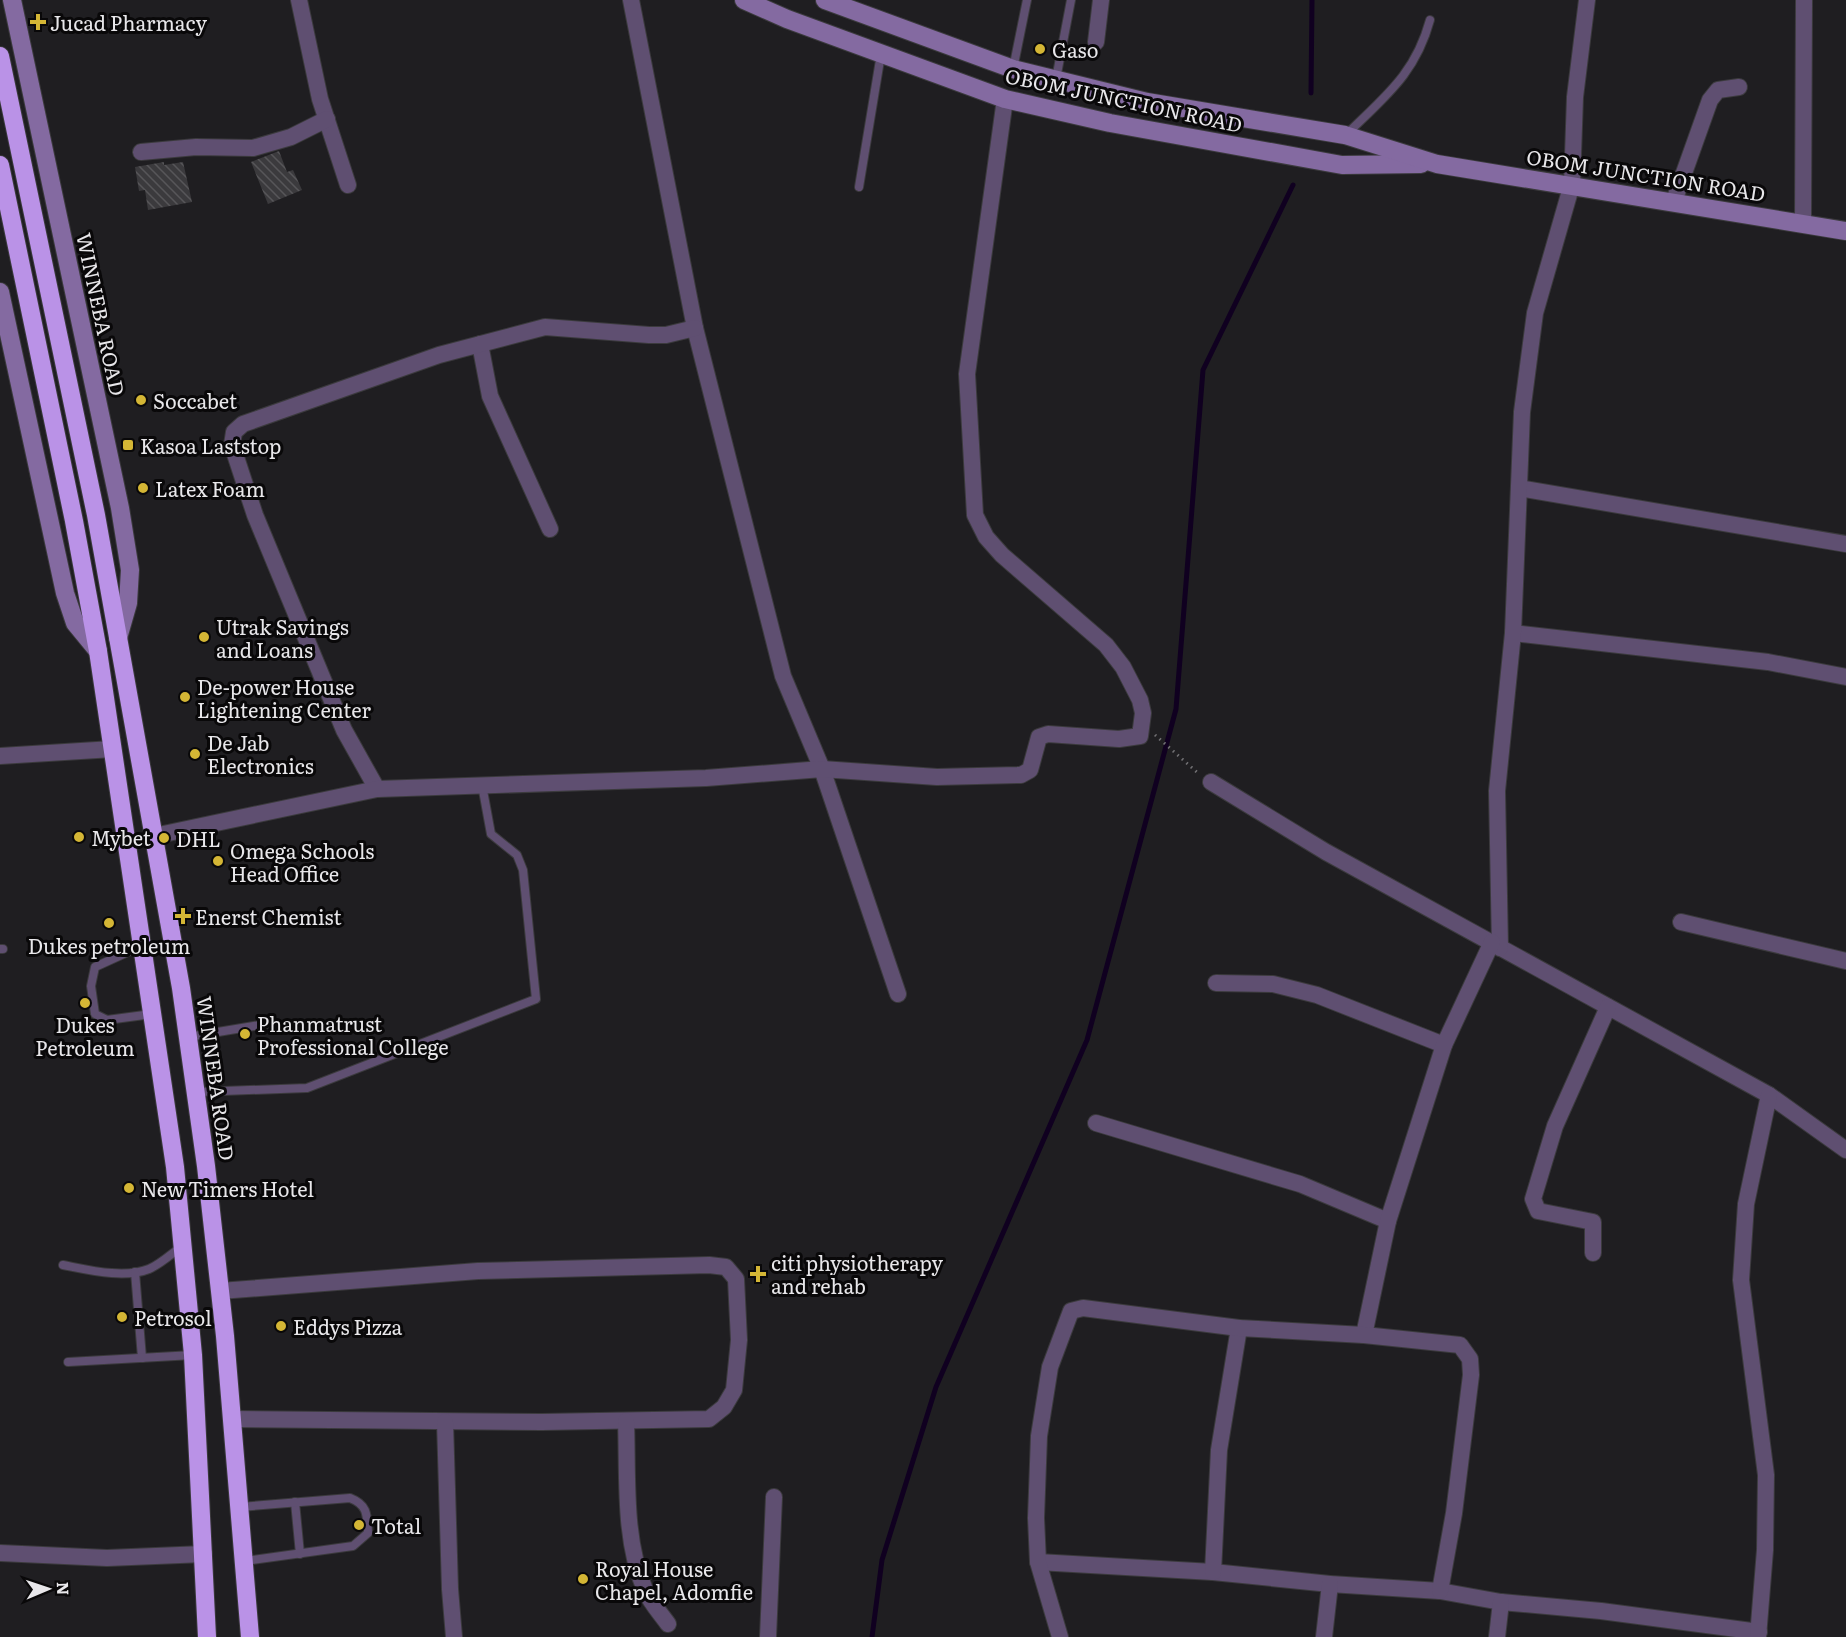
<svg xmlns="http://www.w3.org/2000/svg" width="1846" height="1637" font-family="Literata,serif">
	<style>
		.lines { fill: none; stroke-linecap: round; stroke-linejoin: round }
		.stream { stroke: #100020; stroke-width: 5 }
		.building { fill: url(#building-back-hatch) }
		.lane-casing { stroke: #3b3a3d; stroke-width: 10 }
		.street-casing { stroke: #3b3a3d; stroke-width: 18 }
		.secondary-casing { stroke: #3b3a3d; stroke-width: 20 }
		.highway-casing { stroke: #3b3a3d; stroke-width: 20 }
		.path { stroke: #727174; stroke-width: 3; stroke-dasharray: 1.5 4.5; stroke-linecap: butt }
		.lane { stroke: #5f4f71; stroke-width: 8 }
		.street { stroke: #5f4f71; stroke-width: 16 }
		.secondary { stroke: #846aa1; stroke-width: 18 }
		.highway { stroke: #ba92e7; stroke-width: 18 }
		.poi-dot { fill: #d4b635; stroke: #090809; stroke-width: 2 }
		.labels { text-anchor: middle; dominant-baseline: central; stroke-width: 6; stroke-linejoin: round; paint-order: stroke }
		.poi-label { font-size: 20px; fill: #e8e7ea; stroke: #090809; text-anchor: start }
		.street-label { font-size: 20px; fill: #e8e7ea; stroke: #090809 }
	</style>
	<defs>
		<pattern id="building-back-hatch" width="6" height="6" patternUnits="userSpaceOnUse" patternTransform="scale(1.5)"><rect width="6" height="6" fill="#3b3a3d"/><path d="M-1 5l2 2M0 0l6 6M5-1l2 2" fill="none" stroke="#575659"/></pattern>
	</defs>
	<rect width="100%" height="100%" fill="#1f1e21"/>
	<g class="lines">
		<g class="stream">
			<path d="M1311,93L1312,0"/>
			<path d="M872,1637L882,1560L936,1387L1087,1040L1176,709L1203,370L1293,185"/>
		</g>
	</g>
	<g class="building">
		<path d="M279,151L287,172L293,170L302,190L268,204L251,162Z"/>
		<path d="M164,162V165L183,162L192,202L148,210L145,190L139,191L135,167Z"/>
	</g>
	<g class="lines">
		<defs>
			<g id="lane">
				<path d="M1013,69L1027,0"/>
				<path d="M1056,79L1071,0"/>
				<path d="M1346,135C1384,97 1415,75 1430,20"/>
				<path d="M859,187L881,54"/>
				<path d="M141,946L95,967L91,986L95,1014L107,1020L152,1014"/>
				<path d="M0,949H3"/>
				<path d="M188,1037L266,1024"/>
				<path d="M196,1092L307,1088L536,999L523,870L517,855L491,834L482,785"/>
				<path d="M63,1265C89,1270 124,1279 149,1269C161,1264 171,1254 181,1247"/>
				<path d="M135,1272L142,1358"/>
				<path d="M68,1362L193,1355"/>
				<path d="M295,1502L300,1554"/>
				<path d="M240,1507L350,1498C368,1505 367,1515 368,1533L353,1546L245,1561"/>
			</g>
			<g id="street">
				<path d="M299,0L320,99L348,185"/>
				<path d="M631,0L695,328L783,676L822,769L898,994"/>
				<path d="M1096,42L1101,0"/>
				<path d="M141,152L196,147L253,148L291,137L327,119"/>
				<path d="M1674,201L1710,100L1718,90L1739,87"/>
				<path d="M1803,223L1804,0"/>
				<path d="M480,344L490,396L550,529"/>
				<path d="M1519,488L1846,544"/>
				<path d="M1513,633L1768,662L1846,677"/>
				<path d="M0,756L113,749"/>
				<path d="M1211,782L1326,852L1769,1095L1846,1150"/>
				<path d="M377,789L344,730L255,515L232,445L234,432L243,424L439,355L545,327L649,335H666L695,328"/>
				<path d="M154,836L377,789L706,778L822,769L937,777L1021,775L1030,770L1039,737L1048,734L1119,739L1140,736L1143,713L1140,700L1123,667L1106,645L1002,555L986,537L975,515L967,374L1005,99"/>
				<path d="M1681,922L1846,961"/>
				<path d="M1500,948L1497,791L1513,633L1522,412L1535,313L1572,184L1575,97L1587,0"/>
				<path d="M1216,983L1273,984L1317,995L1444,1045"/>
				<path d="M1096,1123L1300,1184L1388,1221"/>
				<path d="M1593,1253V1222L1538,1211L1533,1199L1555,1126L1608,1007"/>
				<path d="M220,1291L478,1271L709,1265L726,1267L736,1279L739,1340L734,1390L724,1407L709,1419L542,1422L232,1419"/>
				<path d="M1364,1335L1388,1221L1444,1045L1492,942"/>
				<path d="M626,1421C628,1476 623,1539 645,1590C650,1602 661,1614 668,1624"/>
				<path d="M445,1422L450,1589L454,1637"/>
				<path d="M0,1553L107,1558L204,1554"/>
				<path d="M1038,1562L1213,1572L1330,1584L1440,1591L1501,1602L1601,1611L1759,1632"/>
				<path d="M1213,1572L1219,1450L1239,1328"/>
				<path d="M768,1637L774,1497"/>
				<path d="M1060,1637L1038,1562L1036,1518L1039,1436L1050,1367L1071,1311L1083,1308L1239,1328L1364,1335L1460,1345L1470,1359L1471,1375L1454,1513L1440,1591"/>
				<path d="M1324,1637L1330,1584"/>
				<path d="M1497,1637L1501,1602"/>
				<path d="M1758,1637L1765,1550L1766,1475L1741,1280L1746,1204L1769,1095"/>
			</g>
			<g id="secondary">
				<path d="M12,0L120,508L130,570L128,603L118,638"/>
				<path d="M744,0L787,19L1005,99L1110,123L1342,165L1421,164"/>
				<path d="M825,0L1013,69L1147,102L1345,135L1437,164L1846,231"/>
				<path d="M0,292L65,593L75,623L98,651"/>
			</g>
			<g id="highway">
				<path d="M0,56L96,515L181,988L206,1166L225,1336L250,1637"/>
				<path d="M0,165L74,521L98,651L175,1167L193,1355L207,1637"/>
			</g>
		</defs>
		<use href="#lane" class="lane-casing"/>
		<use href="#street" class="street-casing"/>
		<use href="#secondary" class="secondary-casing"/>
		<use href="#highway" class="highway-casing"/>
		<path class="path" d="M1155,735L1198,773"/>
		<use href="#lane" class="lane"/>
		<use href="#street" class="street"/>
		<use href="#secondary" class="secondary"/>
		<use href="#highway" class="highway"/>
	</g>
	<g class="poi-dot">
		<path d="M35 13h6v6h6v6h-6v6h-6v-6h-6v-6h6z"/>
		<circle cx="1040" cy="49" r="6"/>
		<circle cx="141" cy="400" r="6"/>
		<rect x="122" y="439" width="12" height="12" rx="3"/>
		<circle cx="143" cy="488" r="6"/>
		<circle cx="204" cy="637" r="6"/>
		<circle cx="185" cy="697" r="6"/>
		<circle cx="195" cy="754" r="6"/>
		<circle cx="79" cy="837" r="6"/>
		<circle cx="164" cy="838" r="6"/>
		<circle cx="218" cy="861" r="6"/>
		<path d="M180 907h6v6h6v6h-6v6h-6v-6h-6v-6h6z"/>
		<circle cx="109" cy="923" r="6"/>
		<circle cx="85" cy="1003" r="6"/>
		<circle cx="245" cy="1034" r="6"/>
		<circle cx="129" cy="1188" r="6"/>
		<path d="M755 1265h6v6h6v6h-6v6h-6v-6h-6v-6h6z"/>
		<circle cx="122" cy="1317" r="6"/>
		<circle cx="281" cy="1326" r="6"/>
		<circle cx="359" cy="1525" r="6"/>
		<circle cx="583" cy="1579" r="6"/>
	</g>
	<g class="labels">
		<g class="poi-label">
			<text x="50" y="22">Jucad Pharmacy</text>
			<text x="1052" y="49">Gaso</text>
			<text x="153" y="400">Soccabet</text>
			<text x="140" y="445">Kasoa Laststop</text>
			<text x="155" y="488">Latex Foam</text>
			<text x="216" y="626">Utrak Savings<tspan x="216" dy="23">and Loans</tspan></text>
			<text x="197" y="686">De-power House<tspan x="197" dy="23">Lightening Center</tspan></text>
			<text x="207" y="742">De Jab<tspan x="207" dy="23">Electronics</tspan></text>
			<text x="91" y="837">Mybet</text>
			<text x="176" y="838">DHL</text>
			<text x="230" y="850">Omega Schools<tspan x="230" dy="23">Head Office</tspan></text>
			<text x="195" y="916">Enerst Chemist</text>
			<text x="109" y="945" text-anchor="middle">Dukes petroleum</text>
			<text x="257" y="1023">Phanmatrust<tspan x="257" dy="23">Professional College</tspan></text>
			<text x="85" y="1024" text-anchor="middle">Dukes<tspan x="85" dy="23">Petroleum</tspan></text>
			<text x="141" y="1188">New Timers Hotel</text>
			<text x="771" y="1262">citi physiotherapy<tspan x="771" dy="23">and rehab</tspan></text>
			<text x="134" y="1317">Petrosol</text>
			<text x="293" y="1326">Eddys Pizza</text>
			<text x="371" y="1525">Total</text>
			<text x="595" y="1568">Royal House<tspan x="595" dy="23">Chapel, Adomfie</tspan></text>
		</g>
		<g class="street-label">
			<text transform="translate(1124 99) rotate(12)">OBOM JUNCTION ROAD</text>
			<text transform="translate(1646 174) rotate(9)">OBOM JUNCTION ROAD</text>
			<text transform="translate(102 314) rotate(78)">WINNEBA ROAD</text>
			<text transform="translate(217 1078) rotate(82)">WINNEBA ROAD</text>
		</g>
	</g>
	<g transform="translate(48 1589) rotate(88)" stroke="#090809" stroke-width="4.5" paint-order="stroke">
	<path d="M0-4.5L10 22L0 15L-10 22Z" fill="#e8e7ea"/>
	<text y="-9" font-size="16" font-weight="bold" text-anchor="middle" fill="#e8e7ea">N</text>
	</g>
</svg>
